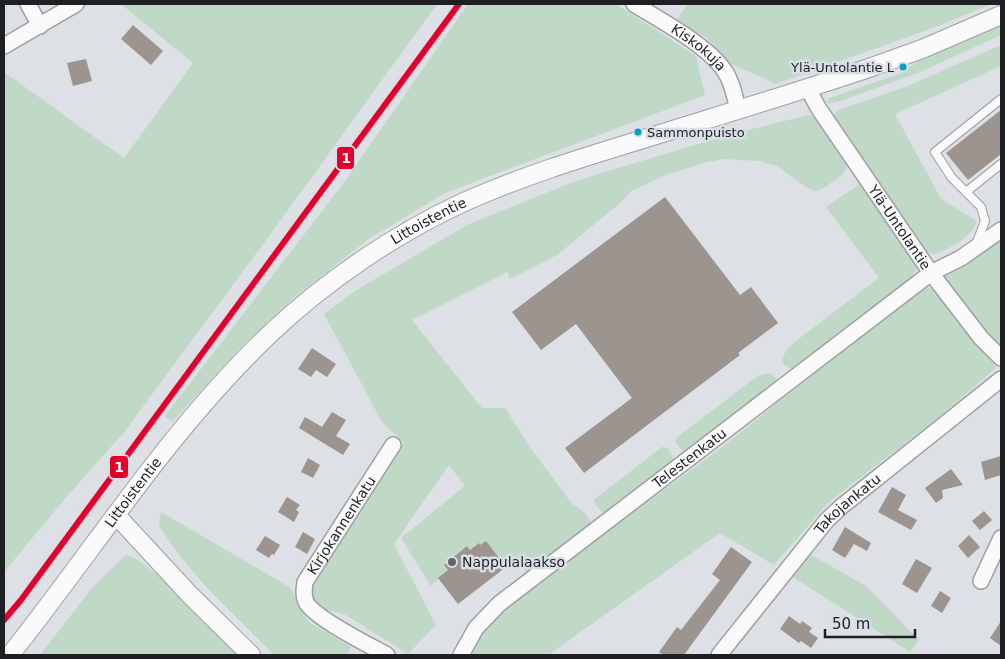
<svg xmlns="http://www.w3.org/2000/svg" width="1005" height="659" font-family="'DejaVu Sans',sans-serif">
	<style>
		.green { fill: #bfd9c6 }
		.building { fill: #9b948f }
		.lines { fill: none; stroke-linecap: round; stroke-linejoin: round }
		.service-casing { stroke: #9d9fa2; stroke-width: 10 }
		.minor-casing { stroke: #9d9fa2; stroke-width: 18 }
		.tertiary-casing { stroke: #9d9fa2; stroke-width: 20 }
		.service { stroke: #fafafb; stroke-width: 8 }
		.minor { stroke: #fafafb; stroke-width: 15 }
		.tertiary { stroke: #fafafb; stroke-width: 18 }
		.rail-1-casing { stroke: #dadfe7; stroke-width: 10 }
		.rail-1 { stroke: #e4002b; stroke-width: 6 }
		.bus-dot { fill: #02a2c5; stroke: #dadfe7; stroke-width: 2 }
		.poi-dot { fill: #616367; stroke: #dadfe7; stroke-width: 2 }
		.labels { text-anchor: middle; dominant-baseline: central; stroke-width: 5; stroke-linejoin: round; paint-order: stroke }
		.bus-label { font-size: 13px; fill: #1e2023; stroke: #dadfe7; text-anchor: end }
		.street-label { font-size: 14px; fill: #1e2023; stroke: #dadfe7 }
		.poi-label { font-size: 14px; fill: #1e2023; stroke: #dadfe7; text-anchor: start }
		.line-badge { stroke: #dadfe7; stroke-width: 2 }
		.badge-label { font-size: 14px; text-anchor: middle; font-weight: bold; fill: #fff }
	</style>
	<rect width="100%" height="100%" fill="#dde0e4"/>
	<g class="green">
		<path d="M121,4H437L275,228L125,431L63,501L4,572V72L124,158L193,63Z"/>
		<path d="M468,4H616L696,56L705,95L445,193L369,239L292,299L241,347L172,422L165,416L345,181Z"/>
		<path d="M688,4H991L936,27L776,84L730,63L706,37L675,22Z"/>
		<path d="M1001,24V35L918,73L840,101L828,104L827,101L829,98L899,74L927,56Z"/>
		<path d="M1001,45V66L895,114L941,199L977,221L972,231L957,244L935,254L925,252L834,119V114L838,110L908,86Z"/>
		<path d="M809,115L815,117L847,159V167L841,176L822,189L816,191L809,189L777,166L759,161L724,159L708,162L668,174L631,191L619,204L557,255L510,279L507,272L412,320L482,408H505L532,450L573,505C582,509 589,515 591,525L529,573L523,569L525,566L518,557L506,567L486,541L480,545L478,543L470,550L467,546L444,565L448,570L431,586L401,538L465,486L449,465L394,544L436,625L408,654L346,615L326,610L307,593L309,582L404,443L382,422L324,314L358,289L469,224L573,182L618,168L736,133Z"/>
		<path d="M861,183L916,262V270L910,280L794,369C775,365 784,353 792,344L879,278L826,207Z"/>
		<path d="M1001,237V345C980,326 950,301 943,273Z"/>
		<path d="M930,288L938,291L996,368L936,419L829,502L774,565L720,533L548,655H467L474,641L504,608L725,445L835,356L922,289Z"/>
		<path d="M769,373L773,374L777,383L686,451C681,451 678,446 675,442L677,437L759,375Z"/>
		<path d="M662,447L668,448L674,459V462L607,513L601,511L594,502L596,498Z"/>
		<path d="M161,512L291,588L302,612L309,622L351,647L347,655H274C234,613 189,576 159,525Z"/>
		<path d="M808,553L866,586L919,640L910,652L790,575Z"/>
		<path d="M126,555C152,561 218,633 240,655H40L92,588Z"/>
	</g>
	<g class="building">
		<path d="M133,25L163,51L151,65L121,39Z"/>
		<path d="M86,59L92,81L73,86L67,63Z"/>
		<path d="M1001,110V154L968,180L946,153Z"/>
		<path d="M665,197L740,295L751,287L778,323L738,353L740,355L584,473L565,448L632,398L576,324L541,350L512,312Z"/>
		<path d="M312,348L336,364L327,377L316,370L311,377L298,369Z"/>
		<path d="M332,412L346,420L336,436L350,444L343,455L299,428L305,417L322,427Z"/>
		<path d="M1001,456V475L985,480L981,462Z"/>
		<path d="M308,458L320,465L313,478L301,472Z"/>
		<path d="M951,469L963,485L942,490L943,498L936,503L925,488Z"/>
		<path d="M892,487L906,495L898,510L917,520L911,530L878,512Z"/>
		<path d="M287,497L300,505L296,510L299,512L294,522L278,512Z"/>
		<path d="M984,511L992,520L980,530L972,521Z"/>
		<path d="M845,527L871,543L867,551L854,544L845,558L832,550Z"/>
		<path d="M303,532L315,539L307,554L295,547Z"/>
		<path d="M969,535L980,547L968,558L958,546Z"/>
		<path d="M265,536L280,545L274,555L272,554L269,558L256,550Z"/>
		<path d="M486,541L506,567L458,604L438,578L448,570L444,565L467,546L470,550L479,543L480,545Z"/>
		<path d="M731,547L752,562L684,655H664L659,652L677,627L681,630L720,580L712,574Z"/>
		<path d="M916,559L932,568L917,593L902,584Z"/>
		<path d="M940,591L951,598L942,613L931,606Z"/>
		<path d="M789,616L800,624L802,621L812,628L809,632L818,638L811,648L801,641L799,643L780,629Z"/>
		<path d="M1001,621V646L990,638Z"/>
	</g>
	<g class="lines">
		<defs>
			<g id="service">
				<path d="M966,192L1001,164"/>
				<path d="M976,245L985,221L981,207L952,178L935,152L1001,99"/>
			</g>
			<g id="minor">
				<path d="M28,4L40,26"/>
				<path id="s1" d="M634,4C660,20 707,45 724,70C732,81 735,97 738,110"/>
				<path d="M4,46L76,4"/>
				<path id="s2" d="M808,89L819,109L931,273L981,338L1001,358"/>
				<path d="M981,581L1001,538"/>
				<path id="s3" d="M387,655C369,645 314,618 306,602C303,595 304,589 305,582L393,445"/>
				<path id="s4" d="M461,655L476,628L499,604L931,273L961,258L1001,230"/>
				<path id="s5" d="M719,655L827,520L842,506L1001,379"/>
			</g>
			<g id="tertiary">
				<path d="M116,515L190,595L251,655"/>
				<path id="s6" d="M10,655C96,547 171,427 272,332C327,280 395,234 464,202C520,177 578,159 637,141C714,117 792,94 869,68L922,49L1001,15"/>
			</g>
		</defs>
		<use href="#service" class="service-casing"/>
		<use href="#minor" class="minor-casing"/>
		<use href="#tertiary" class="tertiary-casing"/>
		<use href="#service" class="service"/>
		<use href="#minor" class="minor"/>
		<use href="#tertiary" class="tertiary"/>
		<defs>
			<path id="rail-1" d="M4,620L21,600L459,4"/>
		</defs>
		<use href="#rail-1" class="rail-1-casing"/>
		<use href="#rail-1" class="rail-1"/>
	</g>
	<g class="bus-dot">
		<circle cx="903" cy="67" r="4.5"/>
		<circle cx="638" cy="132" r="4.5"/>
	</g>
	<circle class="poi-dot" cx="452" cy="562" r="5"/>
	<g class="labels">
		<g class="bus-label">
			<text x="894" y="67">Ylä-Untolantie L</text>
			<text x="647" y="132" text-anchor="start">Sammonpuisto</text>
		</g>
		<g class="street-label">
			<text stroke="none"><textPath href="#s1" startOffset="78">Kiskokuja</textPath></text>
			<text stroke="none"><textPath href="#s6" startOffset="609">Littoistentie</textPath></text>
			<text stroke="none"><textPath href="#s2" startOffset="166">Ylä-Untolantie</textPath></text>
			<text stroke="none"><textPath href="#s4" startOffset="304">Telestenkatu</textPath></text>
			<text stroke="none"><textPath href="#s6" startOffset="204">Littoistentie</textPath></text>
			<text stroke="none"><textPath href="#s5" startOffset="199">Takojankatu</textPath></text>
			<text stroke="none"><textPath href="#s3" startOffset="185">Kirjokannenkatu</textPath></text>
		</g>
		<g class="poi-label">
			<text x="462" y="562">Nappulalaakso</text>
		</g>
	</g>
	<g class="line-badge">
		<rect x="336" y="146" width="19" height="24" rx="5" fill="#e4002b"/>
		<rect x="109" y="455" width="20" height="24" rx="5" fill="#e4002b"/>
	</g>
	<g class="badge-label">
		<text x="346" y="163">1</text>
		<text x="119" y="472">1</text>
	</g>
	<rect width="1005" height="659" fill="none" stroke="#1e2023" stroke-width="10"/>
	<path d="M825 629v8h90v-8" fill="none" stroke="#1e2023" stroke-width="2.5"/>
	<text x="832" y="629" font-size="15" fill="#1e2023" stroke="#dadfe7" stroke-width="4" paint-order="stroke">50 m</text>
</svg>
